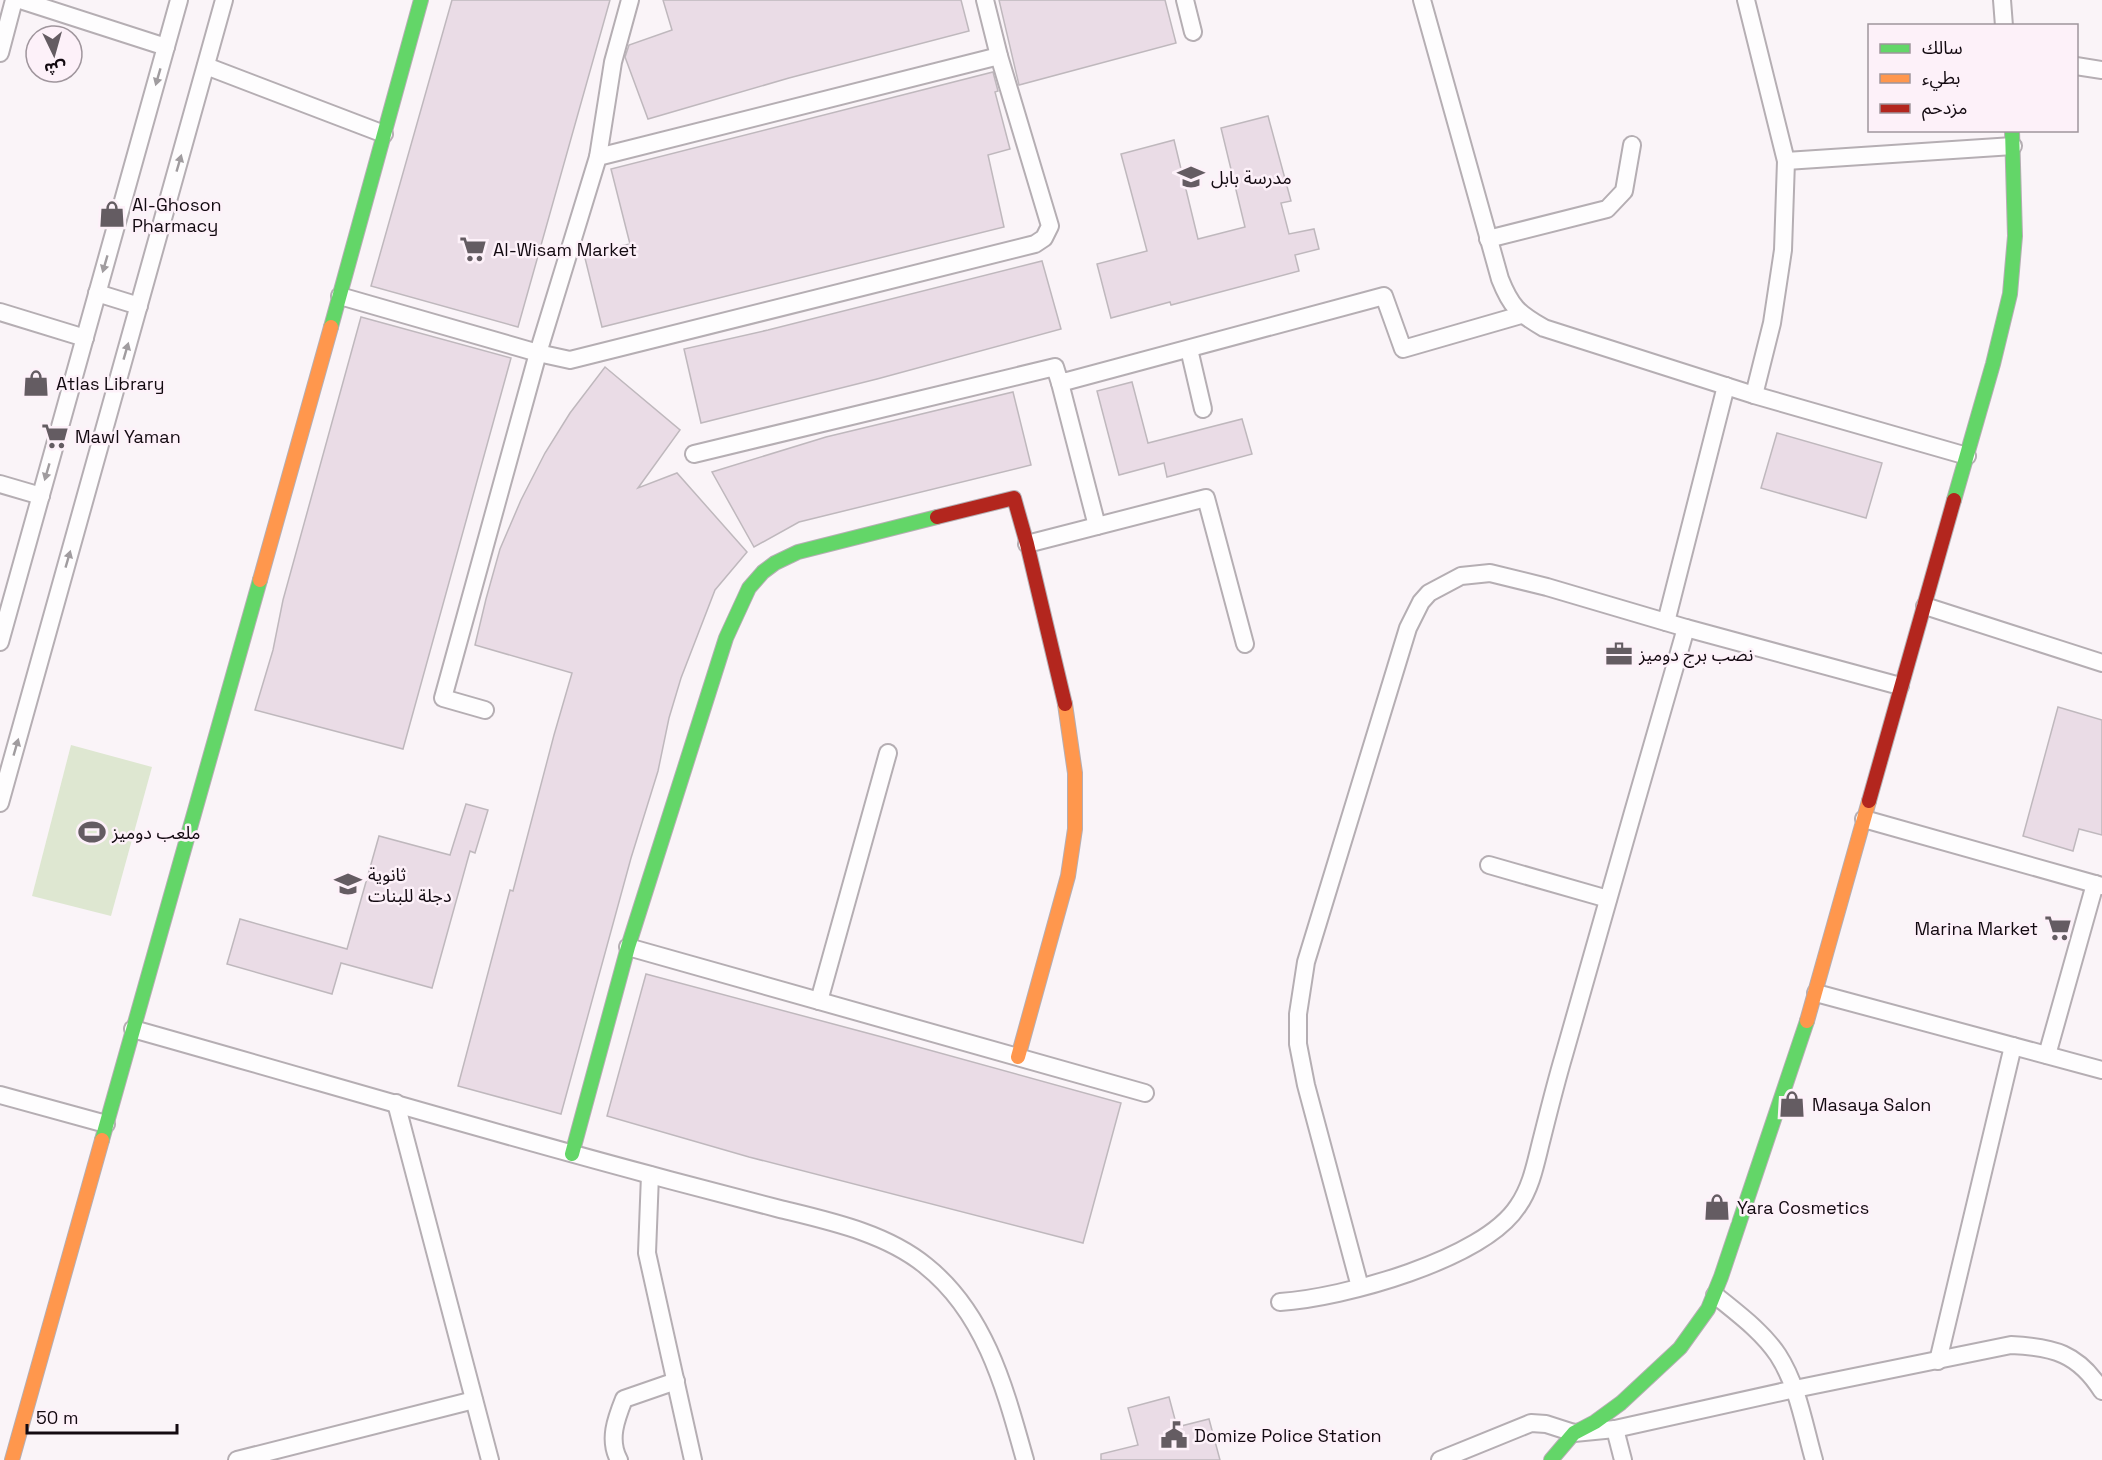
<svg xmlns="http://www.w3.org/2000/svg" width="2102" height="1460" font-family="'Space Grotesk','Noto Sans Arabic',sans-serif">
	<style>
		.green { fill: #dee7d1 }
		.building { fill: #eadce6; stroke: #bfb8bd; stroke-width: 1.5 }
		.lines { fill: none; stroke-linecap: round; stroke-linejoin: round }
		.street-casing { stroke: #b5aeb3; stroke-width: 20 }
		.fast-casing { stroke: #b5aeb3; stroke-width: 16 }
		.slow-casing { stroke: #b5aeb3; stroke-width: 16 }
		.jam-casing { stroke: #b5aeb3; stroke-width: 16 }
		.street { stroke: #fefdfe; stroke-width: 16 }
		.fast { stroke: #63d668; stroke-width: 14 }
		.slow { stroke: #ff974d; stroke-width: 14 }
		.jam { stroke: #b3261e; stroke-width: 14 }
		.oneway { fill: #a09c9f }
		.labels { text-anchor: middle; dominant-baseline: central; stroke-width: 5; stroke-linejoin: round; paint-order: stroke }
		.poi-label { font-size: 18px; fill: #130a11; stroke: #fdf1f9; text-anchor: start }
	</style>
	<rect width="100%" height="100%" fill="#faf4f8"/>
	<path class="green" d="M71,745L152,767L111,916L32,896Z"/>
	<g class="building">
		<path d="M452,0H610L518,327L371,286Z"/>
		<path d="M663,0H961L969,31L789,78L648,119L625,57L629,45L672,30Z"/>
		<path d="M999,0H1165L1176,43L1019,85Z"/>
		<path d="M993,72L998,91L995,92L1010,149L988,155L1004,227L602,327L584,254L630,244L611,169Z"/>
		<path d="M1268,116L1291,201L1281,203L1289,234L1314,229L1319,249L1295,255L1299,271L1171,305L1170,302L1111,318L1097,264L1147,251L1121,154L1174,140L1198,239L1245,227L1221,128Z"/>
		<path d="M1042,261L1061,329L877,379L701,423L684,349L768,330Z"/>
		<path d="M361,317L511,358L403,749L255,710L273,650L283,600Z"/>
		<path d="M605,367L680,430L638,488L677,473L747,552L715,590L681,678L669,718L658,771L631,858L561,1114L458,1086L510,890L513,891L554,735L572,673L475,645L486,599L500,549L521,500L545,453L570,413Z"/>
		<path d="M1132,382L1148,443L1242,419L1252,454L1167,477L1164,463L1119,475L1097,391Z"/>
		<path d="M1013,392L1031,465L799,522L754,547L712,472L826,437Z"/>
		<path d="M1777,433L1882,463L1866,518L1761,488Z"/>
		<path d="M2058,707L2102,720V835L2079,829L2073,851L2023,836Z"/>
		<path d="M466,804L488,810L475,853L470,851L432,988L341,963L332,994L227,964L240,919L347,949L379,836L450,855Z"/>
		<path d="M646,974L882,1037L1121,1103L1083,1243L749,1157L607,1116Z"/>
		<path d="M1169,1397L1177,1427L1209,1419L1220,1460H1101V1454L1138,1445L1128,1408Z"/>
	</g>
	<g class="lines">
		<defs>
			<g id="street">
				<path d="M20,0L166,47"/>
				<path d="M1185,0L1193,32"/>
				<path d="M1422,0L1500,279C1511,307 1518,313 1544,328L1754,395L1967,456"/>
				<path d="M1746,0L1786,161L1783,250L1772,323L1754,395"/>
				<path d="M2002,0L2004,26"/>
				<path d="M0,53L14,0"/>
				<path d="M206,66L384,134"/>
				<path d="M2076,66L2102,70"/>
				<path d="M598,157L613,62L630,0"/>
				<path d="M1786,161L2013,146"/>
				<path d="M1488,239L1607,209L1624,191L1632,145"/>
				<path d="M97,293L139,306"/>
				<path d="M340,296L538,353L570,360L1035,244L1044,238L1050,226L999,56L985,0"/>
				<path d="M0,312L85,338"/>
				<path d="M1189,349L1203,409"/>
				<path d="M1060,383L1097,526"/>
				<path d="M694,454L1055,367L1060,383L1384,296L1403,349L1521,315"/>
				<path d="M0,484L41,496"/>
				<path d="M1027,544L1206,498L1245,644"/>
				<path d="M1925,606L2102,663"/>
				<path d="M1666,622L1726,386"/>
				<path d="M0,642L179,0"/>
				<path d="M485,710L443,698L538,353L598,157L999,56"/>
				<path d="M0,803L224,0"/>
				<path d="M1864,819L2102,886"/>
				<path d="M1489,865L1608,899"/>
				<path d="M628,947L1145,1093"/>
				<path d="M1816,993L2102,1070"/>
				<path d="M819,1001L888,753"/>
				<path d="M133,1029C304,1077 475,1128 647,1174C691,1186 735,1197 780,1209C829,1221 886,1233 926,1266C986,1314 1005,1389 1025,1460"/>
				<path d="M2047,1055L2095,884"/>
				<path d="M0,1095L106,1124"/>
				<path d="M396,1103L490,1460"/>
				<path d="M650,1175L647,1253L693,1460"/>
				<path d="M1360,1287L1306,1085L1298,1044V1014L1306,962L1408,628L1421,602L1429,593L1461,576L1490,573L1547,587L1686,628L1900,686"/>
				<path d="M1715,1295C1737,1313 1762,1331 1778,1355C1798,1386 1804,1425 1814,1460"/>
				<path d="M1280,1302C1342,1298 1483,1260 1518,1206C1532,1186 1536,1161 1542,1138C1549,1110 1556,1082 1564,1055C1604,913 1645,770 1686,628"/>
				<path d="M1938,1361L2013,1046"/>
				<path d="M1615,1429L1623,1460"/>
				<path d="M237,1460L474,1400"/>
				<path d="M619,1460C608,1440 616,1419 624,1399L676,1381"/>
				<path d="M1440,1460L1531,1423L1546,1424L1574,1433L1615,1429L1795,1389L2011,1345C2053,1347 2078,1353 2102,1391"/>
			</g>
			<g id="fast">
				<path d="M331,327L421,0"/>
				<path d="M1954,500L1993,364L2010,294L2015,236L2012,130"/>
				<path d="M102,1140L260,580"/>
				<path d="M572,1154L628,947L726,638L749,588L763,572L775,563L798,552L937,517"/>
				<path d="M1551,1460L1574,1433L1595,1422L1621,1403L1680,1348L1708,1309L1721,1277L1807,1021"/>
			</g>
			<g id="slow">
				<path d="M260,580L331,327"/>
				<path d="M1807,1021L1869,801"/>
				<path d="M1018,1057L1068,876L1075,829V773L1065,704"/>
				<path d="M12,1460L102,1140"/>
			</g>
			<g id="jam">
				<path d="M937,517L1014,498L1027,544L1065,704"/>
				<path d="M1869,801L1954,500"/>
			</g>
		</defs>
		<use href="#street" class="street-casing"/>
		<use href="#fast" class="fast-casing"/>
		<use href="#slow" class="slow-casing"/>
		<use href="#jam" class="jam-casing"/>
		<use href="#street" class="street"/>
		<use href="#fast" class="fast"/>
		<use href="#slow" class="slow"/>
		<use href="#jam" class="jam"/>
	</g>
	<defs><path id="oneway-solid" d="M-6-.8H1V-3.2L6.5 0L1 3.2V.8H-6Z" transform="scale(1.5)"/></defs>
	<g class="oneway">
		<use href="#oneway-solid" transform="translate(158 77) rotate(106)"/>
		<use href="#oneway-solid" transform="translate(179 163) rotate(-74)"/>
		<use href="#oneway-solid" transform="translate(105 264) rotate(106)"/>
		<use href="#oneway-solid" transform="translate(126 351) rotate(-74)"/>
		<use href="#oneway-solid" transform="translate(47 472) rotate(106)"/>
		<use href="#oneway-solid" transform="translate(68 559) rotate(-74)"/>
		<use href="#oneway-solid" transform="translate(16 747) rotate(-74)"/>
	</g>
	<defs>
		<symbol id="school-bare" viewBox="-9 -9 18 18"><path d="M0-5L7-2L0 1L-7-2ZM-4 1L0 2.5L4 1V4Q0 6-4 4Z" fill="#645c62" stroke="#fdf1f9" stroke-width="2.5" paint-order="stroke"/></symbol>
		<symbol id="shop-bare" viewBox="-9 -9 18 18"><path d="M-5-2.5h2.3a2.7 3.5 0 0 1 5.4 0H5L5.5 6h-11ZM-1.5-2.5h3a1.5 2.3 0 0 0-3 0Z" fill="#645c62" stroke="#fdf1f9" stroke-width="2.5" paint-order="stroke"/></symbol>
		<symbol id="supermarket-bare" viewBox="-9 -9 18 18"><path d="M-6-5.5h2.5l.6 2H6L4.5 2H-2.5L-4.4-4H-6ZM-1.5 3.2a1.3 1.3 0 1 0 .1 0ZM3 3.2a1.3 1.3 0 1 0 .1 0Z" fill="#645c62" stroke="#fdf1f9" stroke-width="2.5" paint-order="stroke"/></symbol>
		<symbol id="office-bare" viewBox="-9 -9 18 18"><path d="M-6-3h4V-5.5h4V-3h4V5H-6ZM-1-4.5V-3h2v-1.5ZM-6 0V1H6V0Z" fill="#645c62" stroke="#fdf1f9" stroke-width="2.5" paint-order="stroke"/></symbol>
		<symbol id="stadium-bare" viewBox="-9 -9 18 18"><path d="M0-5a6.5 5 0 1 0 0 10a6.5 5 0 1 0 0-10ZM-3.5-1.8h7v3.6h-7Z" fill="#645c62" stroke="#fdf1f9" stroke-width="2.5" paint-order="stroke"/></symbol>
		<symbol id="civic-bare" viewBox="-9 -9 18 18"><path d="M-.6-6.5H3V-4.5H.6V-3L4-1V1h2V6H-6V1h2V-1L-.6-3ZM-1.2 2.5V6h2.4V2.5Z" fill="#645c62" stroke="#fdf1f9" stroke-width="2.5" paint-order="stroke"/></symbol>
	</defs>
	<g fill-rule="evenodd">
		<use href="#school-bare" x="1172" y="158" width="38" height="38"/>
		<use href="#shop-bare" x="93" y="195" width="38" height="38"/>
		<use href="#supermarket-bare" x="454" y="230" width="38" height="38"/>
		<use href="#shop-bare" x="17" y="364" width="38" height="38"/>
		<use href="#supermarket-bare" x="36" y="417" width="38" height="38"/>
		<use href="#office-bare" x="1600" y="635" width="38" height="38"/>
		<use href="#stadium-bare" x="73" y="813" width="38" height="38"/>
		<use href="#school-bare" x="329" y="865" width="38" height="38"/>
		<use href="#supermarket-bare" x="2039" y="909" width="38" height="38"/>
		<use href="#shop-bare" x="1773" y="1085" width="38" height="38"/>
		<use href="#shop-bare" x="1698" y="1188" width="38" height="38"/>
		<use href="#civic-bare" x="1155" y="1416" width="38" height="38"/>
	</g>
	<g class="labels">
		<g class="poi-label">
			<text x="1211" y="177">مدرسة بابل</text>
			<text x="132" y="204">Al-Ghoson<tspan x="132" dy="21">Pharmacy</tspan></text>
			<text x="493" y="249">Al-Wisam Market</text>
			<text x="56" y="383">Atlas Library</text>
			<text x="75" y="436">Mawl Yaman</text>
			<text x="1639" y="654">نصب برج دوميز</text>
			<text x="112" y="832">ملعب دوميز</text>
			<text x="368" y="874">ثانوية<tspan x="368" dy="21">دجلة للبنات</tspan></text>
			<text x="2038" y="928" text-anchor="end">Marina Market</text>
			<text x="1812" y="1104">Masaya Salon</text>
			<text x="1737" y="1207">Yara Cosmetics</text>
			<text x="1194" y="1435">Domize Police Station</text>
		</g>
	</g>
	<rect x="1868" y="24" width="210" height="108" fill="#fdf1f9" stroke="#9f959c" stroke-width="1.5"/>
	<rect x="1880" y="44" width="30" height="9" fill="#63d668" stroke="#9f959c" stroke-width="1.5"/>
	<text x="1922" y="54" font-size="18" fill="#130a11">سالك</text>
	<rect x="1880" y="74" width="30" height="9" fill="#ff974d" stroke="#9f959c" stroke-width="1.5"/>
	<text x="1922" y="84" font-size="18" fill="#130a11">بطيء</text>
	<rect x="1880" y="104" width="30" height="9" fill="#b3261e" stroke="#9f959c" stroke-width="1.5"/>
	<text x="1922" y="114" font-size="18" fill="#130a11">مزدحم</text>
	<g transform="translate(54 54) rotate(175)"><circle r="28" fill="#fdf1f9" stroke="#9f959c" stroke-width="1.5"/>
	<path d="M0-4.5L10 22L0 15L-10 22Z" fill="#645c62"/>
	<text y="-9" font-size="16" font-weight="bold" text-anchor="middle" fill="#130a11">ش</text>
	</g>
	<path d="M27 1424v9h150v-9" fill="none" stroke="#130a11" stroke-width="3"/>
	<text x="36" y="1424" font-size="18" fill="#130a11" stroke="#fdf1f9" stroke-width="4.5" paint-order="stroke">50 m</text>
</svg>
